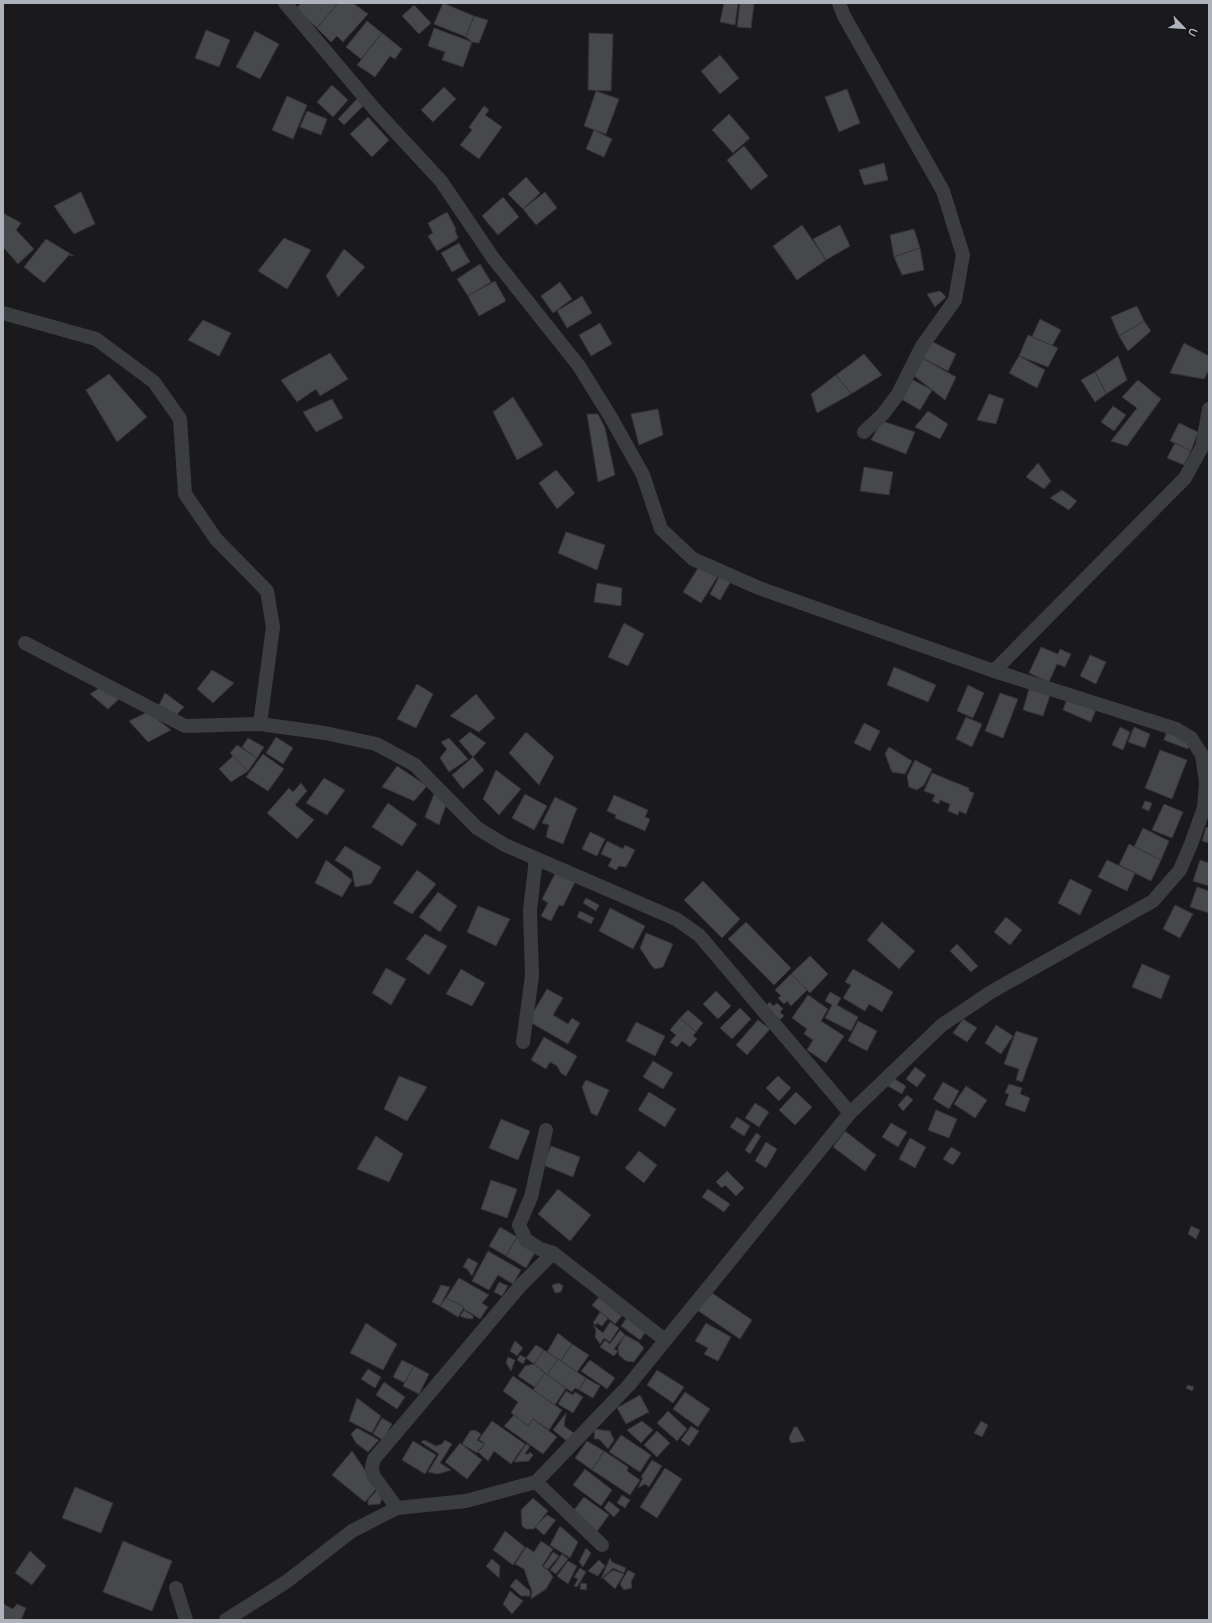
<svg xmlns="http://www.w3.org/2000/svg" width="1212" height="1623" font-family="Cabin,sans-serif">
	<style>
		.building { fill: #47484c; stroke: #353538 }
		.lines { fill: none; stroke-linecap: round; stroke-linejoin: round }
		.minor { stroke: #3c3d41; stroke-width: 14 }
	</style>
	<rect width="100%" height="100%" fill="#1a1a1c"/>
	<g class="building">
		<path d="M301,3H338L317,28L296,9Z"/>
		<path d="M338,3H353L368,14L343,42L337,36L331,42L317,28Z"/>
		<path d="M443,3L474,16L466,37L434,24Z"/>
		<path d="M724,3H738L735,25L720,22Z"/>
		<path d="M740,3L754,4L751,28L737,27Z"/>
		<path d="M414,5L431,23L419,34L402,16Z"/>
		<path d="M474,16L488,20L479,43L472,42L466,37Z"/>
		<path d="M367,21L382,33L361,59L346,47Z"/>
		<path d="M434,28L472,42L463,67L442,60L445,52L428,46Z"/>
		<path d="M206,30L230,40L219,67L195,58Z"/>
		<path d="M255,31L279,44L260,79L236,67Z"/>
		<path d="M382,33L402,49L395,59L390,56L375,77L357,65Z"/>
		<path d="M589,33L613,34L611,91L588,90Z"/>
		<path d="M720,55L739,78L720,94L701,71Z"/>
		<path d="M332,85L348,100L333,117L317,102Z"/>
		<path d="M444,87L456,99L433,122L421,110Z"/>
		<path d="M847,89L860,123L839,132L825,97Z"/>
		<path d="M596,91L619,99L606,134L584,126Z"/>
		<path d="M287,96L307,105L293,139L272,130Z"/>
		<path d="M357,99L363,106L344,125L338,119Z"/>
		<path d="M484,106L489,110L485,115L502,127L479,159L460,145L472,130L469,127Z"/>
		<path d="M307,111L327,119L321,135L300,127Z"/>
		<path d="M729,114L750,138L733,153L712,130Z"/>
		<path d="M368,117L389,140L372,157L350,134Z"/>
		<path d="M594,130L612,139L604,157L586,149Z"/>
		<path d="M744,146L768,176L751,190L727,160Z"/>
		<path d="M884,163L888,180L864,185L859,170Z"/>
		<path d="M526,177L540,193L523,209L508,194Z"/>
		<path d="M81,192L95,224L74,234L54,206Z"/>
		<path d="M545,192L557,208L536,225L523,209Z"/>
		<path d="M503,197L519,217L498,235L482,216Z"/>
		<path d="M447,212L456,229L455,231L458,237L456,240L437,251L428,236L433,233L428,223Z"/>
		<path d="M3,213L21,223L16,230L34,249L18,264L3,247Z"/>
		<path d="M802,225L826,260L797,280L773,246Z"/>
		<path d="M840,225L850,246L826,260L813,239Z"/>
		<path d="M914,229L920,248L894,257L890,235Z"/>
		<path d="M284,238L311,250L287,289L258,271Z"/>
		<path d="M46,239L74,256L69,255L44,283L24,267Z"/>
		<path d="M459,243L470,262L452,272L441,253Z"/>
		<path d="M920,248L924,270L902,275L894,257Z"/>
		<path d="M344,249L365,267L338,297L326,276Z"/>
		<path d="M480,264L491,282L468,296L457,279Z"/>
		<path d="M495,281L506,301L479,316L468,296Z"/>
		<path d="M560,282L572,299L553,313L541,296Z"/>
		<path d="M940,291L946,297L935,307L927,294Z"/>
		<path d="M582,296L592,313L567,328L557,311Z"/>
		<path d="M1137,306L1144,321L1119,336L1111,317Z"/>
		<path d="M1040,319L1061,330L1052,346L1032,337Z"/>
		<path d="M203,320L231,333L219,356L188,340Z"/>
		<path d="M1144,321L1151,331L1128,351L1119,336Z"/>
		<path d="M600,323L612,344L591,356L579,335Z"/>
		<path d="M1028,335L1058,348L1048,367L1019,356Z"/>
		<path d="M931,341L956,354L948,371L922,358Z"/>
		<path d="M1184,343L1209,356V370L1204,379L1170,373Z"/>
		<path d="M330,353L348,379L320,396L316,389L297,402L281,380Z"/>
		<path d="M864,354L882,375L851,394L836,375Z"/>
		<path d="M1019,356L1045,370L1037,388L1009,373Z"/>
		<path d="M1118,356L1127,380L1106,394L1095,372Z"/>
		<path d="M922,358L956,377L945,400L913,375Z"/>
		<path d="M1095,372L1106,394L1095,402L1081,380Z"/>
		<path d="M109,374L147,417L117,442L86,390Z"/>
		<path d="M836,375L851,394L817,413L811,394Z"/>
		<path d="M913,380L932,390L920,410L901,399Z"/>
		<path d="M1138,380L1161,399L1127,446L1111,441L1137,408L1122,397Z"/>
		<path d="M989,394L1004,399L996,424L977,420Z"/>
		<path d="M513,397L543,445L517,460L493,412Z"/>
		<path d="M332,399L343,418L316,432L303,412Z"/>
		<path d="M1113,406L1126,415L1114,431L1101,422Z"/>
		<path d="M658,409L663,435L639,445L631,414Z"/>
		<path d="M928,411L948,424L940,439L915,427Z"/>
		<path d="M587,414H598L605,428L615,475L598,482Z"/>
		<path d="M882,421L915,432L906,454L871,440Z"/>
		<path d="M1179,423L1198,432L1191,451L1170,441Z"/>
		<path d="M1175,443L1191,451L1184,465L1167,458Z"/>
		<path d="M1038,463L1051,481L1044,489L1026,477Z"/>
		<path d="M864,467L893,472L889,495L860,491Z"/>
		<path d="M556,470L575,493L557,509L539,483Z"/>
		<path d="M1062,490L1077,501L1069,510L1050,498Z"/>
		<path d="M566,532L605,545L597,570L558,553Z"/>
		<path d="M700,565L718,576L701,603L683,592Z"/>
		<path d="M720,575L731,581L720,600L710,594Z"/>
		<path d="M597,583L622,588L621,606L594,602Z"/>
		<path d="M624,623L644,634L628,666L608,657Z"/>
		<path d="M1041,647L1058,654L1060,649L1071,654L1065,667L1057,664L1049,682L1029,673Z"/>
		<path d="M1090,655L1106,662L1096,684L1080,676Z"/>
		<path d="M894,667L936,685L928,702L887,685Z"/>
		<path d="M212,670L234,683L213,703L197,689Z"/>
		<path d="M417,684L433,694L416,728L397,719Z"/>
		<path d="M968,685L984,693L973,718L957,711Z"/>
		<path d="M101,687L120,698L108,709L90,694Z"/>
		<path d="M1029,689L1050,695L1043,716L1023,710Z"/>
		<path d="M165,693L184,707L175,716L158,707Z"/>
		<path d="M1000,693L1018,699L1003,738L985,731Z"/>
		<path d="M476,694L495,718L479,732L450,716Z"/>
		<path d="M1068,696L1097,707L1091,722L1063,710Z"/>
		<path d="M148,712L171,730L148,742L129,721Z"/>
		<path d="M966,717L982,724L972,747L956,739Z"/>
		<path d="M864,723L880,731L870,751L854,743Z"/>
		<path d="M1120,727L1130,732L1123,750L1112,745Z"/>
		<path d="M1134,727L1150,734L1145,748L1128,742Z"/>
		<path d="M1167,731L1191,740L1188,749L1164,740Z"/>
		<path d="M470,732L486,743L473,757L459,741Z"/>
		<path d="M526,732L554,757L539,785L509,753Z"/>
		<path d="M276,737L293,748L283,764L266,753Z"/>
		<path d="M248,738L264,747L257,758L242,747Z"/>
		<path d="M449,738L468,759L449,772L440,758L447,749L441,742Z"/>
		<path d="M237,745L257,758L248,771L230,753Z"/>
		<path d="M889,747L912,761L905,774L892,772L885,754Z"/>
		<path d="M1160,750L1187,760L1172,799L1145,788Z"/>
		<path d="M263,754L284,769L268,791L246,777Z"/>
		<path d="M233,756L248,771L231,782L219,769Z"/>
		<path d="M473,757L484,770L463,789L452,775Z"/>
		<path d="M915,760L932,769L924,785L917,790L909,787L907,776Z"/>
		<path d="M397,766L427,786L414,801L382,787Z"/>
		<path d="M496,770L521,789L499,815L483,799Z"/>
		<path d="M932,773L969,788V791L974,793L966,814L959,811L958,815L948,811L950,804L940,800L939,804L932,801L935,795L924,791Z"/>
		<path d="M324,778L345,790L327,815L306,803Z"/>
		<path d="M301,783L307,791L295,805L314,820L297,839L267,813L289,788L293,792Z"/>
		<path d="M434,794L446,805L439,825L425,817Z"/>
		<path d="M525,794L547,806L534,830L512,818Z"/>
		<path d="M614,795L648,810L645,817L650,819L645,831L615,818L616,815L607,811Z"/>
		<path d="M555,797L577,808L563,844L546,837L549,825L542,823Z"/>
		<path d="M1145,801L1152,803L1149,811L1142,808Z"/>
		<path d="M388,803L417,824L402,846L372,827Z"/>
		<path d="M1164,804L1183,812L1172,838L1152,830Z"/>
		<path d="M1206,827L1209,828V843L1202,841Z"/>
		<path d="M1143,828L1169,841L1161,860L1134,847Z"/>
		<path d="M590,832L605,839L597,856L582,849Z"/>
		<path d="M607,841L623,849L625,845L635,850L626,867L619,866L616,870L608,866L612,859L601,854Z"/>
		<path d="M1129,844L1161,860L1151,881L1119,865Z"/>
		<path d="M345,846L381,867L371,884L355,887L352,871L335,860Z"/>
		<path d="M326,860L352,880L342,897L315,883Z"/>
		<path d="M1107,860L1135,873L1127,891L1098,877Z"/>
		<path d="M1200,860L1209,863V886L1193,881Z"/>
		<path d="M417,870L436,884L412,914L393,903Z"/>
		<path d="M556,872L575,882L563,906L559,905L551,921L541,916L548,903L542,899Z"/>
		<path d="M1070,879L1092,890L1080,915L1058,903Z"/>
		<path d="M703,881L740,919L722,938L684,900Z"/>
		<path d="M1197,887L1209,891V913L1190,907Z"/>
		<path d="M438,892L457,906L440,932L419,917Z"/>
		<path d="M586,898L599,905L596,911L583,903Z"/>
		<path d="M1175,905L1193,914L1180,938L1163,929Z"/>
		<path d="M478,906L510,919L496,946L467,932Z"/>
		<path d="M610,908L645,926L633,949L599,931Z"/>
		<path d="M580,911L594,918L591,924L577,917Z"/>
		<path d="M1006,917L1022,930L1010,945L994,932Z"/>
		<path d="M746,922L791,968L774,985L728,939Z"/>
		<path d="M882,922L915,951L899,969L867,940Z"/>
		<path d="M646,933L673,944L663,967L655,969L651,965L640,948Z"/>
		<path d="M425,934L447,946L429,975L406,959Z"/>
		<path d="M957,944L978,966L971,972L950,951Z"/>
		<path d="M810,956L828,974L810,993L791,974Z"/>
		<path d="M1142,964L1170,976L1161,999L1132,987Z"/>
		<path d="M386,968L406,979L391,1005L372,993Z"/>
		<path d="M461,969L485,983L472,1006L446,994Z"/>
		<path d="M853,969L893,992L882,1012L869,1004L865,1011L843,998L851,985L845,982Z"/>
		<path d="M791,974L807,990L791,1006L787,1001L784,1004L778,998L781,996L775,990Z"/>
		<path d="M547,989L563,998L553,1015L568,1024L572,1018L580,1023L568,1044L528,1021Z"/>
		<path d="M716,991L731,1006L718,1019L703,1004Z"/>
		<path d="M830,992L841,998L837,1005L858,1017L851,1031L825,1018L832,1005L825,1001Z"/>
		<path d="M808,995L828,1009L821,1021L844,1036L826,1063L807,1050L813,1040L804,1034L807,1029L792,1018Z"/>
		<path d="M770,1002L773,1006L777,1003L783,1009L780,1012L784,1016L777,1022L764,1007Z"/>
		<path d="M740,1008L751,1019L732,1039L720,1028Z"/>
		<path d="M688,1010L703,1023L696,1032L680,1018Z"/>
		<path d="M680,1018L696,1032L693,1036L697,1039L690,1047L682,1041L677,1047L670,1042L676,1035L670,1030Z"/>
		<path d="M963,1019L977,1028L967,1042L953,1033Z"/>
		<path d="M758,1020L770,1029L747,1055L736,1045Z"/>
		<path d="M858,1021L877,1031L867,1051L848,1041Z"/>
		<path d="M636,1022L665,1036L655,1056L626,1041Z"/>
		<path d="M996,1025L1013,1036L1001,1054L985,1043Z"/>
		<path d="M1016,1031L1038,1038L1022,1082L1016,1080L1019,1069L1004,1064Z"/>
		<path d="M544,1037L577,1056L566,1076L561,1073L557,1066L550,1062L546,1069L531,1060Z"/>
		<path d="M653,1061L673,1073L663,1089L643,1077Z"/>
		<path d="M915,1067L926,1075L917,1087L906,1079Z"/>
		<path d="M399,1076L427,1087L407,1121L384,1109Z"/>
		<path d="M778,1076L791,1088L779,1101L766,1088Z"/>
		<path d="M893,1078L906,1086L902,1094L888,1086Z"/>
		<path d="M586,1080L609,1090L597,1116L591,1113L582,1087Z"/>
		<path d="M943,1082L959,1091L949,1109L933,1099Z"/>
		<path d="M1009,1084L1022,1088L1020,1094L1030,1098L1025,1112L1005,1105L1009,1094L1005,1093Z"/>
		<path d="M966,1086L987,1100L975,1118L954,1104Z"/>
		<path d="M649,1092L676,1109L665,1127L638,1110Z"/>
		<path d="M796,1092L812,1107L795,1125L779,1110Z"/>
		<path d="M907,1095L913,1100L903,1111L898,1105Z"/>
		<path d="M755,1103L769,1112L759,1127L745,1118Z"/>
		<path d="M936,1110L957,1119L949,1138L928,1130Z"/>
		<path d="M737,1117L750,1126L744,1136L730,1127Z"/>
		<path d="M501,1119L530,1131L518,1160L489,1148Z"/>
		<path d="M891,1123L907,1132L898,1147L882,1137Z"/>
		<path d="M845,1131L876,1155L865,1171L833,1147Z"/>
		<path d="M756,1133L761,1136L750,1154L745,1150Z"/>
		<path d="M376,1136L403,1154L389,1182L357,1169Z"/>
		<path d="M910,1138L926,1147L915,1168L899,1159Z"/>
		<path d="M766,1142L777,1149L766,1168L755,1161Z"/>
		<path d="M551,1146L580,1157L573,1177L543,1165Z"/>
		<path d="M951,1147L961,1153L953,1165L943,1159Z"/>
		<path d="M639,1151L657,1165L644,1183L625,1168Z"/>
		<path d="M727,1171L744,1188L736,1196L725,1185L722,1188L716,1182Z"/>
		<path d="M491,1180L517,1189L507,1218L481,1209Z"/>
		<path d="M558,1189L591,1215L570,1241L538,1214Z"/>
		<path d="M708,1189L730,1204L724,1212L702,1197Z"/>
		<path d="M1191,1226L1200,1230L1196,1239L1188,1234Z"/>
		<path d="M500,1227L517,1237L506,1256L489,1246Z"/>
		<path d="M517,1237L537,1249L526,1268L506,1256Z"/>
		<path d="M488,1251L521,1270L513,1284L498,1275L489,1290L472,1281Z"/>
		<path d="M468,1258L478,1263L472,1276L467,1269L463,1267Z"/>
		<path d="M459,1278L489,1295L482,1303L488,1307L480,1319L446,1298Z"/>
		<path d="M499,1282L508,1286L502,1296L494,1292Z"/>
		<path d="M559,1283L563,1286L561,1292L555,1293L552,1285Z"/>
		<path d="M441,1285L450,1287L440,1306L432,1302Z"/>
		<path d="M709,1291L752,1320L740,1339L697,1310Z"/>
		<path d="M599,1297L622,1316L615,1324L592,1305Z"/>
		<path d="M446,1298L464,1307L458,1317L440,1306Z"/>
		<path d="M464,1310L473,1316V1319L465,1318L460,1316Z"/>
		<path d="M600,1312L608,1318L602,1326L597,1323L596,1325L593,1323Z"/>
		<path d="M628,1316L647,1330L640,1340L621,1326Z"/>
		<path d="M610,1322L619,1328L610,1342L604,1338L600,1344L595,1337L596,1330L593,1325L603,1333Z"/>
		<path d="M366,1323L397,1344L383,1370L350,1353Z"/>
		<path d="M706,1323L731,1337L718,1361L704,1354L708,1348L695,1341Z"/>
		<path d="M620,1330L625,1335L614,1349L618,1351L614,1356L600,1347L605,1340L610,1344Z"/>
		<path d="M558,1333L572,1344L561,1361L547,1352Z"/>
		<path d="M625,1335L638,1342L644,1348L634,1362L626,1361L619,1355L618,1347Z"/>
		<path d="M515,1341L523,1348L517,1356L510,1351Z"/>
		<path d="M572,1344L589,1355L577,1372L561,1361Z"/>
		<path d="M536,1345L544,1350L534,1364L526,1358Z"/>
		<path d="M544,1350L558,1359L547,1375L534,1364Z"/>
		<path d="M520,1355L526,1358L523,1364L517,1360Z"/>
		<path d="M508,1357L515,1360L511,1371L506,1363Z"/>
		<path d="M558,1359L586,1378L579,1390L575,1388L572,1392L546,1376Z"/>
		<path d="M402,1360L414,1366L405,1383L393,1377Z"/>
		<path d="M590,1360L615,1378L607,1389L581,1371Z"/>
		<path d="M534,1364L545,1373L536,1388L518,1376L525,1366Z"/>
		<path d="M414,1366L429,1374L419,1394L403,1386Z"/>
		<path d="M368,1369L381,1377L375,1388L361,1379Z"/>
		<path d="M657,1370L684,1387L673,1403L647,1385Z"/>
		<path d="M545,1373L566,1388L555,1405L533,1390Z"/>
		<path d="M513,1376L562,1410L549,1430L533,1419L528,1426L511,1413L518,1402L503,1391Z"/>
		<path d="M586,1378L600,1386L593,1398L579,1390Z"/>
		<path d="M384,1382L405,1397L397,1409L376,1395Z"/>
		<path d="M1188,1385L1194,1387L1192,1391L1186,1388Z"/>
		<path d="M566,1391L573,1395L575,1392L583,1397L573,1413L558,1404Z"/>
		<path d="M685,1392L710,1409L698,1427L673,1409Z"/>
		<path d="M640,1395L649,1412L626,1424L617,1408Z"/>
		<path d="M357,1398L381,1416L372,1433L349,1421Z"/>
		<path d="M668,1411L687,1429L677,1441L657,1423Z"/>
		<path d="M566,1413L564,1426L574,1433L568,1442L553,1430Z"/>
		<path d="M514,1415L528,1426L533,1419L557,1437L543,1454L504,1426Z"/>
		<path d="M382,1418L392,1424L383,1440L373,1434Z"/>
		<path d="M492,1421L525,1444L511,1464L494,1451L488,1461L478,1452L485,1444L479,1439Z"/>
		<path d="M642,1421L653,1430L641,1443L627,1430Z"/>
		<path d="M981,1421L988,1425L982,1437L974,1433Z"/>
		<path d="M691,1426L699,1431L689,1446L681,1440Z"/>
		<path d="M794,1427H797L805,1441L791,1443L789,1438Z"/>
		<path d="M357,1428L379,1440L368,1452L356,1443L351,1434Z"/>
		<path d="M595,1429L610,1431L614,1440L608,1449L599,1439H594Z"/>
		<path d="M475,1430L481,1434L477,1440L484,1444L477,1453L462,1444L470,1431Z"/>
		<path d="M657,1431L670,1443L657,1457L644,1445Z"/>
		<path d="M621,1435L651,1455L640,1472L609,1452Z"/>
		<path d="M424,1440L436,1446L442,1444L445,1440L452,1444L440,1463L451,1470L438,1474L428,1472L439,1454L421,1442Z"/>
		<path d="M413,1441L436,1455L425,1474L402,1460Z"/>
		<path d="M587,1441L604,1451L592,1470L575,1458Z"/>
		<path d="M460,1443L482,1460L467,1479L445,1462Z"/>
		<path d="M526,1444L530,1446L525,1454H529L530,1452L533,1455L529,1461L514,1462Z"/>
		<path d="M352,1451L377,1488L365,1502L332,1475Z"/>
		<path d="M604,1451L628,1467L627,1471L640,1480L630,1495L592,1470Z"/>
		<path d="M652,1460L662,1466L649,1487L645,1484L638,1488L643,1478L641,1477Z"/>
		<path d="M665,1468L682,1479L657,1518L640,1507Z"/>
		<path d="M585,1469L612,1490L601,1506L573,1485Z"/>
		<path d="M75,1487L113,1503L101,1533L62,1518Z"/>
		<path d="M379,1488L384,1493L380,1504L368,1505V1500Z"/>
		<path d="M622,1495L630,1500L625,1508L617,1503Z"/>
		<path d="M584,1497L609,1515L596,1533L571,1514Z"/>
		<path d="M533,1498L548,1511L534,1529H526L522,1526L521,1510Z"/>
		<path d="M609,1501L620,1510L614,1517L604,1508Z"/>
		<path d="M547,1515L556,1520L544,1535L535,1527Z"/>
		<path d="M560,1526L578,1542L570,1558L550,1545Z"/>
		<path d="M505,1531L525,1547L513,1565L493,1550Z"/>
		<path d="M123,1541L172,1561L152,1611L103,1592Z"/>
		<path d="M541,1541L553,1549L542,1566L549,1571L553,1577L546,1589L531,1599L532,1592L524,1569L515,1564L526,1547L534,1552Z"/>
		<path d="M586,1548L591,1553L583,1567L579,1562Z"/>
		<path d="M30,1551L46,1566L32,1585L15,1573Z"/>
		<path d="M553,1552L559,1556L548,1569L543,1567Z"/>
		<path d="M562,1554L568,1559L556,1574L550,1570Z"/>
		<path d="M610,1558L612,1562L626,1568L624,1573L613,1568L601,1579Z"/>
		<path d="M492,1559L500,1566L499,1578L486,1566Z"/>
		<path d="M599,1560L605,1566L598,1576L588,1571Z"/>
		<path d="M568,1561L577,1566L568,1584L557,1576Z"/>
		<path d="M580,1568L586,1572L577,1587L574,1586L578,1579L574,1577Z"/>
		<path d="M613,1570L624,1574L615,1589L603,1578Z"/>
		<path d="M628,1570L635,1574L631,1582L632,1588L624,1590L620,1584Z"/>
		<path d="M516,1579L530,1591V1596H521L510,1586Z"/>
		<path d="M581,1583L587,1584L586,1590L580,1589Z"/>
		<path d="M510,1591L523,1601L512,1614L503,1604Z"/>
		<path d="M3,1604L13,1609L17,1604L26,1608L21,1620H3Z"/>
	</g>
	<g class="lines">
		<g class="minor">
			<path d="M839,3L844,16L943,191L963,255L955,300L922,346L898,394L883,414L864,432"/>
			<path d="M3,313L96,339L154,382L180,419L185,494L216,539L267,591L273,627L260,724"/>
			<path d="M25,643L185,726L260,724L325,733L376,744L415,765L477,828L505,845L676,919L699,935L850,1113"/>
			<path d="M994,671L1185,478L1202,447L1209,409"/>
			<path d="M523,1042L532,976L530,910L536,859"/>
			<path d="M546,1130L531,1197L519,1225L526,1240L540,1249L553,1253L665,1340"/>
			<path d="M536,1482L602,1545"/>
			<path d="M397,1508L373,1475L372,1467L374,1459L521,1285L553,1253"/>
			<path d="M176,1588L186,1620"/>
			<path d="M226,1620L286,1582L352,1531L397,1508L466,1501L536,1482L629,1385L850,1113L942,1025L991,992L1153,901L1180,870L1191,844L1204,808L1206,782L1202,755L1191,738L1176,729L994,671L759,588L693,559L661,529L643,475L610,416L579,366L493,258L441,181L377,112L285,3"/>
		</g>
	</g>
	<rect width="1212" height="1623" fill="none" stroke="#aeb2ba" stroke-width="8"/>
	<g transform="translate(1184 28) rotate(115)" stroke="#151517" stroke-width="3" paint-order="stroke">
	<path d="M0-3L7 15L0 10L-7 15Z" fill="#aeb2ba"/>
	<text y="-6" font-size="11" font-weight="bold" text-anchor="middle" fill="#aeb2ba">U</text>
	</g>
</svg>
